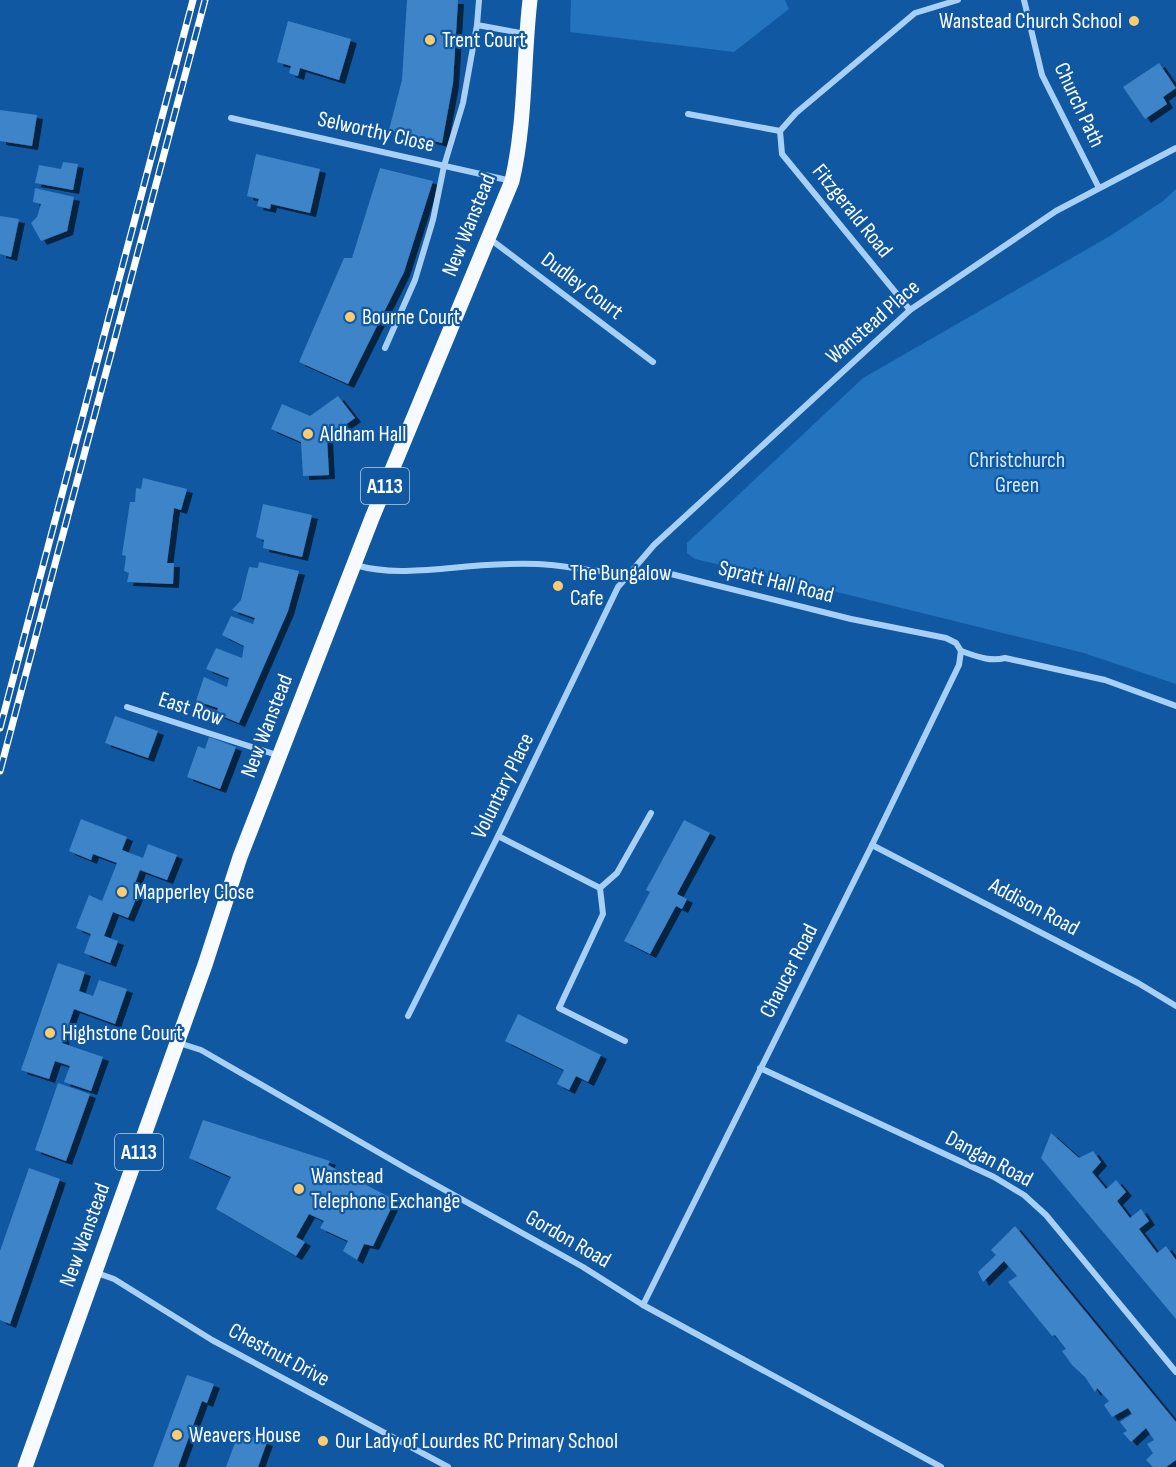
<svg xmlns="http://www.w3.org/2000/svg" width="1176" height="1467" font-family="'Sofia Sans Condensed',sans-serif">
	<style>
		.green { fill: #2373bf }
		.building { fill: #3e84c9; filter: url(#shadow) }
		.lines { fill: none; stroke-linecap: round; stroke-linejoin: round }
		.street { stroke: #a8d0f6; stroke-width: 6 }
		.primary { stroke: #f7faff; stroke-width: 15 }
		.rail-casing { stroke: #fff; stroke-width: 7 }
		.rail { stroke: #1058a1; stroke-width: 4.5; stroke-dasharray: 14; stroke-linecap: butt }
		.poi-dot { fill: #ffcc6d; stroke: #1058a1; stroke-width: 2 }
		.labels { text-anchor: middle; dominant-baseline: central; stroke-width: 4.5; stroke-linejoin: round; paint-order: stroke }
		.shield { fill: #1058a1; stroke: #b7cde3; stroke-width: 1.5 }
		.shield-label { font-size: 21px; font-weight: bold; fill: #fff }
		.poi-label { font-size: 22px; fill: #fff; stroke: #1058a1; text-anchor: start }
		.street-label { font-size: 22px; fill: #fff; stroke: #1058a1 }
		.park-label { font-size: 22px; fill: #d1e9fe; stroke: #1058a1 }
	</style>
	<defs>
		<filter id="shadow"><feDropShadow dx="6" dy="4" stdDeviation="0" flood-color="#0009"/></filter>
	</defs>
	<rect width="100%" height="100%" fill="#1058a1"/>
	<g class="green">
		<path d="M571,0H785L789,9L734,52L570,32Z"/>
		<path d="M1176,189V684L1084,653L849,595L695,559L687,553V543L863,378L1110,236L1163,201Z"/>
	</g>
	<g class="building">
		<path d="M407,0H458L453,83L442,143L389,130L402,80Z"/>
		<path d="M288,21L351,39L339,80L300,68L298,76L289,73L291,66L277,62Z"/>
		<path d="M1159,63L1176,88L1163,97L1167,104L1145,119L1123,87Z"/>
		<path d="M0,110L37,115L32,146L0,141Z"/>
		<path d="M256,154L320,169L310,213L271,204L270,209L257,206L259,199L247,196Z"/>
		<path d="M63,162L78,164L73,190L35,183L39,165L61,169Z"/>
		<path d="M380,168L433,181L404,272L348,384L299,362L344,258H352Z"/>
		<path d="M35,188L74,197L67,231L41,241L31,223L37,217L41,204L33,202Z"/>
		<path d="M0,216L19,219L11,257L0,254Z"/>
		<path d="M338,396L355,418L327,438L329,475L303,476L301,442L271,429L282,404L310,416Z"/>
		<path d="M143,478L187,489L181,510L174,508L167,563H174L173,584L127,582L129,573L124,571L126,556L122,555L130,502H135L136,488L141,489Z"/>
		<path d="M263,504L312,515L302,557L263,548L264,540L256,537Z"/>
		<path d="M259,562L299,571L288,611L239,723L217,714L218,708L196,701L204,677L227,687L229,678L206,669L216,648L242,658L244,646L222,635L231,616L253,624L255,618L232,610L241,600L249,567L258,568Z"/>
		<path d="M115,716L158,731L148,758L105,743Z"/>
		<path d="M209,737L236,747L220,789L187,777L198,746L205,749Z"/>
		<path d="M81,819L127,837L122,850L143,858L148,844L177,855L167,880L140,870L134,886L140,889L128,918L113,912L104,936L118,941L110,963L84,953L91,934L76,928L89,895L102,901L117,863L93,854L91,860L69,851Z"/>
		<path d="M684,820L710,833L677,894L687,899L682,909L676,906L650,954L624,941L650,892L646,890Z"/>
		<path d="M58,963L85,972L79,991L93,996L99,980L127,989L115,1024L74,1009L62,1043L103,1057L91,1091L64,1082L70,1066L55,1061L49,1079L21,1070Z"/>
		<path d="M518,1014L601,1055L588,1082L576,1076L569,1090L557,1084L564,1070L505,1041Z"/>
		<path d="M58,1083L90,1094L66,1161L35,1150Z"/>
		<path d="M203,1120L330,1161L328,1165L395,1200L373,1246L364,1244L357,1260L343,1251L348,1241L320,1228L324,1221L309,1214L296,1237L305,1242L296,1256L216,1209L231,1177L189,1158Z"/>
		<path d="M1051,1133L1079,1158L1093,1151L1101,1162L1092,1172L1106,1189L1116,1180L1126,1192L1117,1201L1130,1218L1141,1209L1149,1221L1139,1229L1157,1253L1166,1246L1176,1260V1319L1041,1158Z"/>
		<path d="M29,1168L60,1179L10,1324L0,1320V1251Z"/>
		<path d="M1015,1226L1176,1422V1460L1166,1467H1153L1146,1460L1153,1453L1147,1444L1154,1440L1146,1428L1131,1442L1123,1433L1127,1431L1120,1422L1132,1414L1128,1408L1112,1417L1104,1405L1109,1401L1097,1388L1095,1392L1085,1377L1072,1365L1062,1351L1066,1349L1055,1335L1052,1336L1008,1282L1017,1276L1004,1261L983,1282L978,1272L996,1255L991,1250Z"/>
		<path d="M187,1375L214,1384L207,1403L202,1401L178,1467H153Z"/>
		<path d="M239,1432L267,1442L258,1467H226Z"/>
	</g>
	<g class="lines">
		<g class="street">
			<path d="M1024,0L1042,75L1099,188"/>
			<path d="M477,25L526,34"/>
			<path d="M688,114L780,131"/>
			<path d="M231,118L512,181"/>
			<path d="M490,239L653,362"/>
			<path d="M910,310L782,154L780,131L796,113L915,13L958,0"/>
			<path d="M385,348L415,280L433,220L444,166L463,103L477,25L479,0"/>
			<path d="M355,565C387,574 417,571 451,568C480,565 509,563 538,564C568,565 597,574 626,572C642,571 654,578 671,574L851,619L946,638L956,643L961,651C976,656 989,662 1005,658L1105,680L1176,706"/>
			<path d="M127,707L277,755"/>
			<path d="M498,836L600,888L603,914L559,1008L625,1041"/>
			<path d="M872,845L1138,983L1176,1006"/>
			<path d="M600,888L617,873L651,813"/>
			<path d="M408,1016L498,836L618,587L654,545L910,310L1056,211L1176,148"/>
			<path d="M179,1043L201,1050L409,1170L583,1267L643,1305L941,1467"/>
			<path d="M760,1068L994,1177L1024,1195L1046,1215L1176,1372"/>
			<path d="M97,1273L114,1279L212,1340L448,1467"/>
			<path d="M643,1305L872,845L959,665L961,651"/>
		</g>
		<path class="primary" d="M25,1467L205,965L240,857L372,518L512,181C526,121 523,60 530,0"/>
		<defs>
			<g id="rail">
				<path d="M0,728L193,0"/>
				<path d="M0,771L205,0"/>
			</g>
		</defs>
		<use href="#rail" class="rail-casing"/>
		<use href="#rail" class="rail"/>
	</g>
	<g class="poi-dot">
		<circle cx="1134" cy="21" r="6"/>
		<circle cx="430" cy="40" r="6"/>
		<circle cx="350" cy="317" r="6"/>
		<circle cx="308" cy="434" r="6"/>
		<circle cx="558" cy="586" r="6"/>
		<circle cx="122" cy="892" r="6"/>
		<circle cx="50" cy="1033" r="6"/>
		<circle cx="299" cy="1189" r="6"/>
		<circle cx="177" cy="1435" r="6"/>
		<circle cx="323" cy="1441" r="6"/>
	</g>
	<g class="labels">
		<g class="shield">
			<rect x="361" y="468" width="48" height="36" rx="4.5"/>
			<rect x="115" y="1134" width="48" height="36" rx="4.5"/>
		</g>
		<g class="shield-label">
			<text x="385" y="486">A113</text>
			<text x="139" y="1152">A113</text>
		</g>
		<g class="poi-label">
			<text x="1122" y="21" text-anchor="end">Wanstead Church School</text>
			<text x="442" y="40">Trent Court</text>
			<text x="362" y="317">Bourne Court</text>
			<text x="320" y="434">Aldham Hall</text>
			<text x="570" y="573">The Bungalow<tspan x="570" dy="25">Cafe</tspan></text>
			<text x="134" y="892">Mapperley Close</text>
			<text x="62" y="1033">Highstone Court</text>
			<text x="311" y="1176">Wanstead<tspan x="311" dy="25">Telephone Exchange</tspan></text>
			<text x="189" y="1435">Weavers House</text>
			<text x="335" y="1441">Our Lady of Lourdes RC Primary School</text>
		</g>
		<g class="street-label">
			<text transform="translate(1079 105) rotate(65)">Church Path</text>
			<text transform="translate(376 132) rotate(13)">Selworthy Close</text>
			<text transform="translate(852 211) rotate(51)">Fitzgerald Road</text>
			<text transform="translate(469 225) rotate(-68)">New Wanstead</text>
			<text transform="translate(582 286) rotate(37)">Dudley Court</text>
			<text transform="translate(873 322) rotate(-41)">Wanstead Place</text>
			<text transform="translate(776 582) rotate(14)">Spratt Hall Road</text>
			<text transform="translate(191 709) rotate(18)">East Row</text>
			<text transform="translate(267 726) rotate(-69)">New Wanstead</text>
			<text transform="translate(503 786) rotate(-64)">Voluntary Place</text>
			<text transform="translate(1034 907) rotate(28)">Addison Road</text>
			<text transform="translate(789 971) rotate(-63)">Chaucer Road</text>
			<text transform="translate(989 1159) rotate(28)">Dangan Road</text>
			<text transform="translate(85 1235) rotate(-70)">New Wanstead</text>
			<text transform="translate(568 1239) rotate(30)">Gordon Road</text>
			<text transform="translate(279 1355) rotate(28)">Chestnut Drive</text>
		</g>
		<g class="park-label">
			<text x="1017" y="460">Christchurch<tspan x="1017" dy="25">Green</tspan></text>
		</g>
	</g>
</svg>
